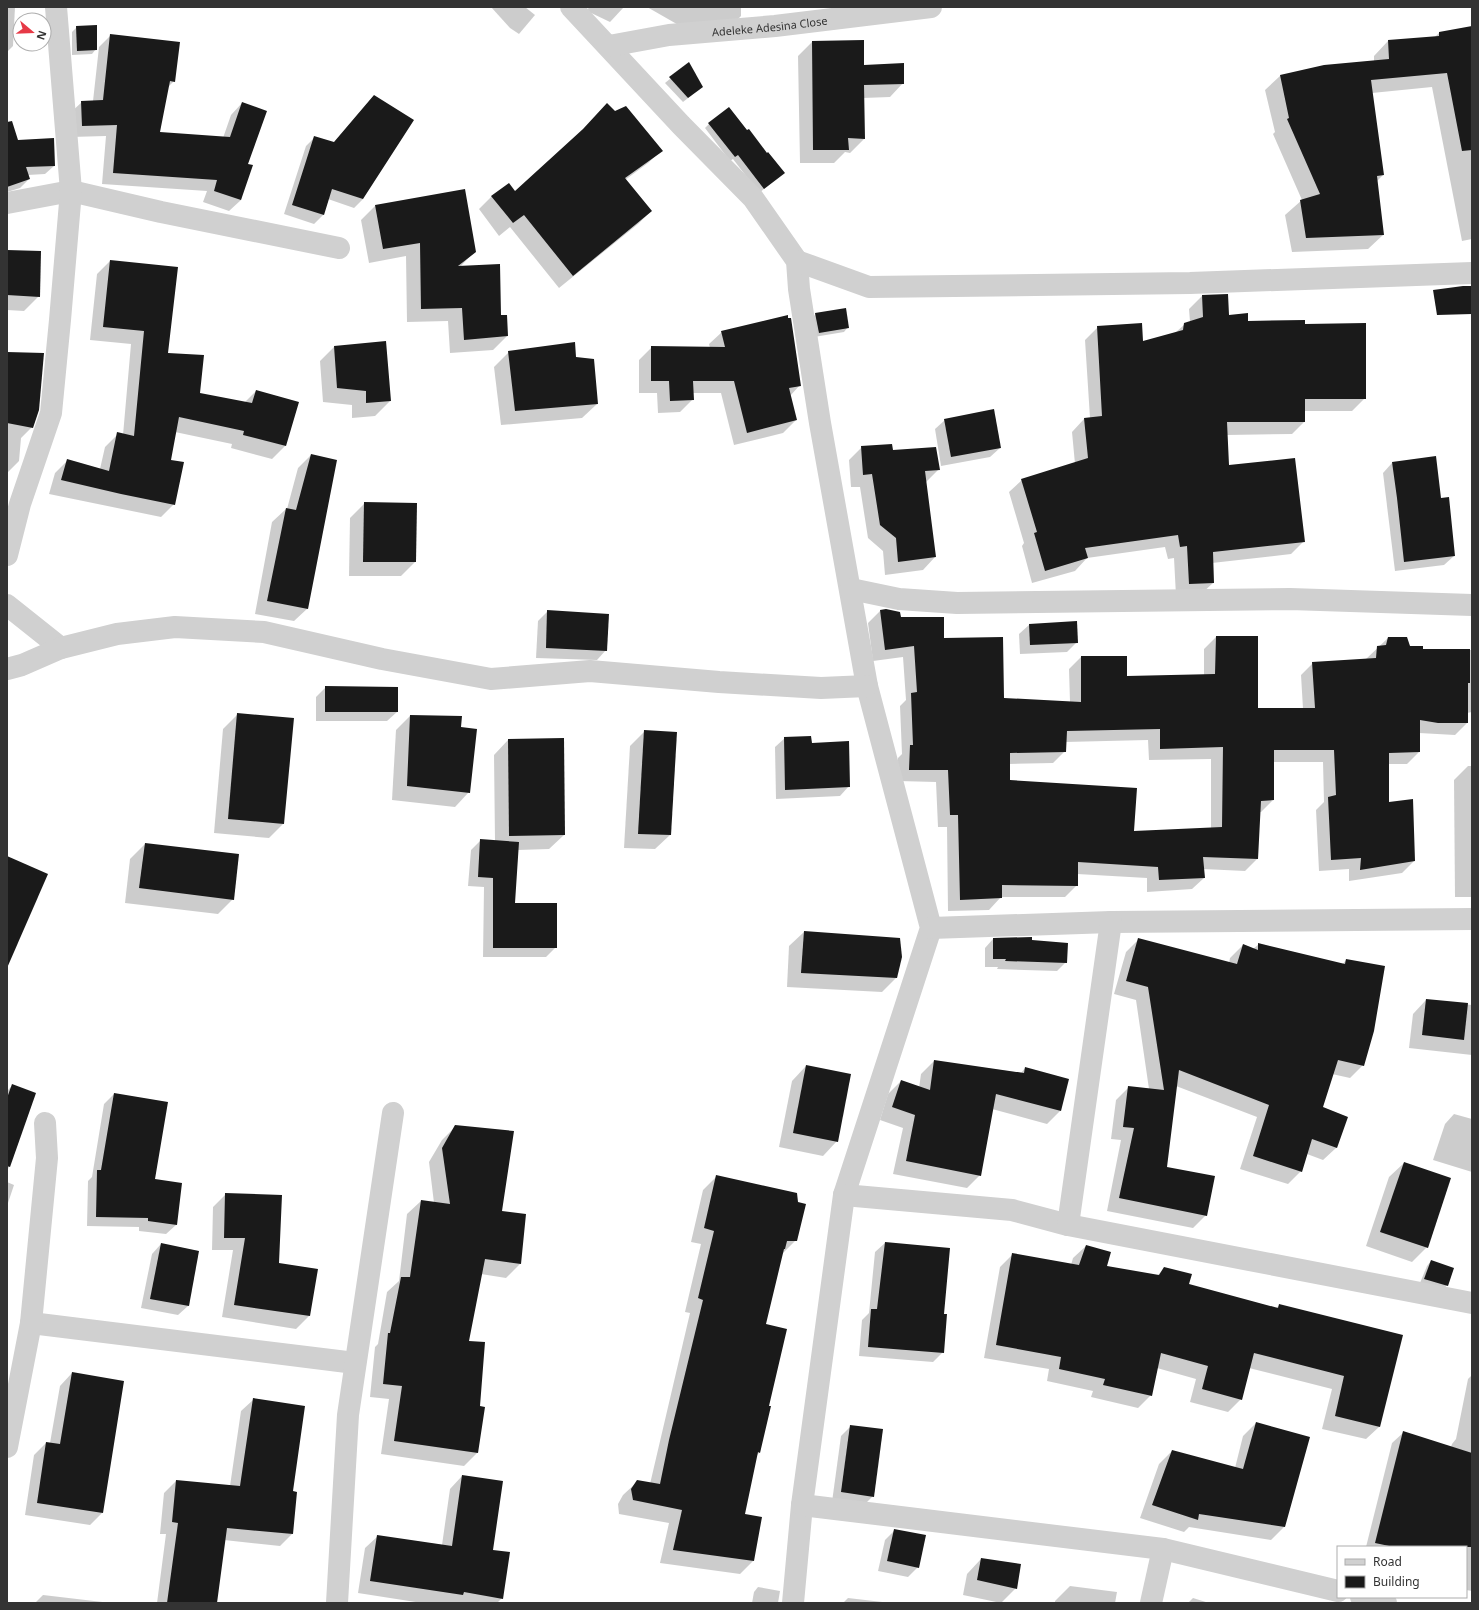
<svg xmlns="http://www.w3.org/2000/svg" width="1479" height="1610" font-family="'Noto Sans',sans-serif">
	<style>
		.shadow { fill: #0003; fill-rule: evenodd }
		.building { fill: #1a1a1a; fill-rule: evenodd }
		.lines { fill: none; stroke-linecap: round; stroke-linejoin: round }
		.minor { stroke: #d0d0d0; stroke-width: 22 }
		.labels { text-anchor: middle; dominant-baseline: central; stroke-width: 4; stroke-linejoin: round; paint-order: stroke }
		.street-label { font-size: 11px; fill: #333; stroke: #fff }
	</style>
	<rect width="100%" height="100%" fill="#fff"/>
	<g class="shadow">
		<path d="M7,7H15L13,46L7,52Z"/>
		<path d="M491,7H525L535,15L519,34L510,28Z"/>
		<path d="M589,7H624L610,22L587,11Z"/>
		<path d="M647,7H741V16L728,29L682,27Z"/>
		<path d="M77,27L96,49L92,54L72,55V32Z"/>
		<path d="M1472,27V239L1462,241L1432,87L1372,93L1383,175L1377,181L1383,235L1368,249L1292,252L1285,215L1302,200L1273,134L1275,132L1265,90L1280,76L1324,66L1374,61V56L1388,41L1435,37L1439,33Z"/>
		<path d="M111,35L174,81L167,88L159,133L223,138L231,115L242,103L247,164L241,200L229,211L203,202L207,191L102,184L106,136L71,137L70,113L82,102L93,101L99,47Z"/>
		<path d="M812,42L863,66L903,83L890,97L863,98L864,139L850,153L845,152L834,163H800L798,56Z"/>
		<path d="M688,64L702,87L683,102L665,83Z"/>
		<path d="M374,96L363,199L354,208L328,199L323,215L314,224L284,214L306,146L315,137L334,143Z"/>
		<path d="M709,124L747,132L784,173L759,193L733,159L730,161L705,128Z"/>
		<path d="M7,142L54,166L45,174L28,175L29,179L20,188L7,192Z"/>
		<path d="M661,151L648,163L625,180L651,211L638,224L559,288L510,227L499,236L479,209L492,196L515,192Z"/>
		<path d="M375,206L475,251L460,267L500,317L507,336L493,350L450,353L448,321L407,322L406,256L369,263L361,220Z"/>
		<path d="M7,251L39,296L24,311L7,310Z"/>
		<path d="M110,261L167,353L199,394L244,403L256,391L285,446L272,459L231,448L232,444L175,432L170,460L174,504L161,517L49,494L55,473L68,460L100,469L105,447L118,434L123,435L131,344L90,340L97,274Z"/>
		<path d="M1227,295L1228,316L1247,322L1304,325L1365,398L1352,411H1304V422L1292,434L1227,435L1228,467L1304,541L1291,554L1212,563L1213,583L1200,595L1176,596L1174,558L1168,559L1165,547L1087,558L1075,571L1032,583L1022,546L1024,543L1009,492L1022,480L1075,464L1072,432L1084,419L1090,418L1085,340L1098,327L1143,342L1175,333L1185,324L1190,322L1189,309L1202,296Z"/>
		<path d="M816,314L848,327L844,332L814,337L811,319Z"/>
		<path d="M722,332L800,385L790,396L796,420L783,433L734,445L721,393H693V399L680,412L658,413L657,393H639V360L652,347L710,348L709,344Z"/>
		<path d="M334,347L390,401L375,416L352,418V405L323,402L320,361Z"/>
		<path d="M509,352L575,358L597,404L582,418L501,425L494,367Z"/>
		<path d="M7,353L32,427L21,438L19,461L8,472Z"/>
		<path d="M945,420L1000,448L990,457L941,466L935,429Z"/>
		<path d="M862,447L892,451L939,469L925,483L935,557L923,570L885,575L883,551L868,538L860,487H851L849,460Z"/>
		<path d="M311,455L308,608L294,621L255,614L272,522L286,509H287L298,468Z"/>
		<path d="M1392,463L1440,499L1454,556L1444,565L1395,571L1383,473Z"/>
		<path d="M365,503L415,562L401,576H349L350,518Z"/>
		<path d="M880,611L900,618L943,639L1003,699L1070,702L1069,669L1081,657L1126,677L1204,675V649L1216,637H1257V709H1303L1301,675L1313,663L1365,660L1388,638L1422,650H1472V712L1467,713V723L1455,735L1419,733V752L1407,764H1388V804L1414,861L1402,873L1349,881V869L1319,871L1316,810L1324,802L1323,762H1273V800L1261,812H1259L1257,859L1245,871L1203,869L1204,878L1192,889L1147,892V878L1077,874V885L1065,897H1001L989,910L948,911L947,827H938L936,782L898,781V758L902,754L900,706L906,700L903,657L873,661L868,623ZM1148,740L1149,760L1211,759V829L1133,832L1009,781V764L1053,763L1065,751V742Z"/>
		<path d="M547,612L606,650L597,660L536,658L538,621Z"/>
		<path d="M1029,625L1077,642L1067,652L1020,654L1019,634Z"/>
		<path d="M326,687L397,712L387,721H316V697Z"/>
		<path d="M238,714L284,823L269,838L214,833L223,729Z"/>
		<path d="M410,716L460,728L469,792L455,807L392,800L396,730Z"/>
		<path d="M645,731L670,835L655,849L624,848L630,746Z"/>
		<path d="M785,738L811,744L849,786L840,796L776,799L775,747Z"/>
		<path d="M508,740L564,835L549,849L518,850L514,904L556,947L546,957H483L484,887L468,886L471,850L481,840L495,841L494,755Z"/>
		<path d="M1468,766H1472V897H1455L1454,780Z"/>
		<path d="M145,844L233,899L218,914L125,903L130,859Z"/>
		<path d="M804,932L896,978L882,992L787,987L789,946Z"/>
		<path d="M993,939L1031,941L1066,962L1057,971L997,969L998,967H985V948Z"/>
		<path d="M1139,939L1229,963L1230,958L1243,945L1253,949L1259,944L1342,965L1346,960L1363,1065L1350,1078L1332,1074L1321,1108L1347,1117L1336,1148L1323,1160L1307,1154L1301,1171L1288,1184L1240,1169L1257,1117L1176,1086L1166,1167L1206,1215L1193,1228L1107,1211L1121,1140L1111,1139L1116,1100L1129,1087L1149,1089L1136,1000L1114,994L1126,952Z"/>
		<path d="M1426,1000L1472,1005V1055L1409,1048L1413,1014Z"/>
		<path d="M934,1061L1021,1073L1025,1068L1060,1111L1047,1124L992,1109L980,1175L967,1188L893,1174L903,1128L880,1120L888,1094L901,1081L919,1088L921,1074Z"/>
		<path d="M806,1066L837,1141L823,1156L779,1147L792,1081Z"/>
		<path d="M12,1086L35,1094L7,1172V1091Z"/>
		<path d="M114,1094L176,1225L166,1234L139,1231V1227L87,1226L88,1181L92,1177L104,1104Z"/>
		<path d="M1454,1114L1472,1119V1172L1433,1160L1445,1124Z"/>
		<path d="M456,1126L501,1212L525,1215L520,1264L506,1278L481,1274L468,1342L479,1407L477,1453L464,1466L381,1454L389,1399L370,1397L375,1347L378,1344L387,1292L399,1281L407,1214L421,1201L434,1203L429,1162L442,1140Z"/>
		<path d="M1404,1163L1427,1247L1412,1262L1366,1246L1389,1177Z"/>
		<path d="M717,1176L796,1240L782,1254L764,1325L768,1406L760,1452L756,1456L744,1515L753,1561L740,1574L660,1563L669,1523L619,1514L618,1504L623,1495L637,1482L650,1484L690,1313L685,1312L701,1244L691,1242L703,1190Z"/>
		<path d="M7,1182L14,1185L7,1206Z"/>
		<path d="M226,1194L278,1264L316,1269L309,1316L296,1329L222,1317L233,1250H212L213,1207Z"/>
		<path d="M885,1243L943,1315V1352L933,1362L859,1356L862,1320L869,1313L875,1252Z"/>
		<path d="M161,1244L198,1251L188,1306L178,1315L141,1308L152,1254Z"/>
		<path d="M1086,1246L1105,1266L1157,1276L1165,1268L1188,1285L1276,1308L1280,1305L1401,1335L1379,1427L1366,1439L1322,1429L1332,1389L1249,1368L1241,1399L1228,1412L1190,1402L1196,1379L1157,1368L1151,1395L1138,1408L1091,1397L1093,1391L1047,1381L1049,1369L984,1358L1000,1267L1013,1254L1071,1265L1073,1258Z"/>
		<path d="M1431,1261L1447,1285L1443,1290L1420,1283L1427,1266Z"/>
		<path d="M72,1373L102,1513L90,1525L25,1515L34,1455L46,1443H50L60,1386Z"/>
		<path d="M1472,1375V1591L1466,1590V1547H1366L1392,1443L1404,1432L1451,1447L1452,1444L1456,1439L1468,1379Z"/>
		<path d="M253,1400L292,1492V1534L280,1546L224,1540L216,1603H157L166,1534H160L164,1493L176,1481L230,1486L241,1411Z"/>
		<path d="M1256,1423L1309,1438L1284,1527L1271,1540L1189,1527L1184,1532L1140,1518L1159,1464L1172,1451L1235,1468L1243,1436Z"/>
		<path d="M851,1426L873,1496L863,1506L832,1502L841,1436Z"/>
		<path d="M462,1476L492,1551L502,1598L497,1603H422L358,1593L365,1548L378,1536L442,1545L450,1489Z"/>
		<path d="M895,1530L918,1567L908,1577L878,1571L885,1540Z"/>
		<path d="M981,1559L1016,1588L1001,1603L963,1595L967,1574Z"/>
		<path d="M1070,1586L1117,1592L1115,1603H1055V1601Z"/>
		<path d="M758,1587L780,1591L778,1603H752L754,1592Z"/>
		<path d="M43,1595L111,1603H35Z"/>
		<path d="M848,1598L891,1603H843Z"/>
		<path d="M1193,1598L1209,1603H1188Z"/>
	</g>
	<g class="building">
		<path d="M97,25V50L77,51L76,26Z"/>
		<path d="M1472,26V150L1462,151L1447,73L1371,80L1384,175L1377,176L1384,235L1306,238L1300,200L1320,194L1287,119L1289,118L1280,75L1324,65L1389,59L1388,40L1439,36V32Z"/>
		<path d="M110,34L180,42L175,82L170,81L160,132L230,137L242,102L267,111L248,164L253,165L241,200L214,191L217,180L113,173L117,125L82,126L81,101L103,100Z"/>
		<path d="M864,40V65L904,63V84L864,85L865,139L848,138L849,150H813L812,41Z"/>
		<path d="M689,62L703,87L688,98L669,77Z"/>
		<path d="M374,95L414,120L363,199L332,189L324,215L292,205L314,136L334,142Z"/>
		<path d="M607,103L615,111L626,106L663,151L625,178L652,211L573,276L524,215L513,223L491,196L509,183L515,191L583,129Z"/>
		<path d="M729,107L747,130L749,129L767,153L768,152L785,173L764,189L738,155L735,157L708,123Z"/>
		<path d="M12,121L18,140L54,138L55,166L26,167L30,179L7,187V122Z"/>
		<path d="M465,189L476,252L458,266L500,264L501,315H507L508,336L464,340L462,308L421,309L420,243L383,249L375,205Z"/>
		<path d="M7,250L41,251L40,297L7,295Z"/>
		<path d="M110,260L178,267L168,353L204,355L200,393L252,403L256,390L299,402L286,446L243,435L244,431L179,417L171,460L184,462L175,505L121,494L61,480L67,459L109,471L117,432L134,436L144,331L103,327Z"/>
		<path d="M1463,286H1472V314L1437,315L1433,290Z"/>
		<path d="M1228,294L1229,315L1248,313V321L1305,320V324L1366,323V399H1305V422H1227L1229,465L1295,458L1305,542L1213,552L1214,583L1189,584L1187,546L1180,547L1178,535L1085,548L1088,558L1045,571L1034,533L1037,532L1021,479L1088,458L1084,418L1102,416L1097,326L1142,323L1143,341L1183,330L1184,323L1203,317L1202,295Z"/>
		<path d="M846,308L849,328L819,333L815,313Z"/>
		<path d="M788,315V318H791L801,386L789,388L797,420L747,433L734,381H693L694,400L670,401L669,381H651V346L725,347L721,331Z"/>
		<path d="M386,341L391,401L366,403V391L337,388L334,346Z"/>
		<path d="M575,342L576,357L594,359L598,404L515,411L508,351Z"/>
		<path d="M7,352L44,353L39,410L33,428L7,423Z"/>
		<path d="M994,409L1001,448L951,457L944,419Z"/>
		<path d="M892,444L893,450L936,447L940,470L925,471L936,557L898,562L896,538L880,525L872,474L863,475L861,446Z"/>
		<path d="M311,454L337,460L308,609L267,601L286,508L296,510Z"/>
		<path d="M1436,456L1441,498L1449,497L1455,556L1404,562L1397,498L1392,462Z"/>
		<path d="M364,502L417,503L416,562H363Z"/>
		<path d="M886,609L900,612L901,617H944V638L1003,637L1004,698L1081,702V656H1127V676L1215,674L1216,636H1258V708H1315L1312,662L1376,658L1377,646L1386,645L1388,637H1407L1410,646H1423V649H1470V683H1468V723H1438L1420,720V752L1389,753V802L1413,799L1415,861L1360,870L1361,858L1331,860L1328,797L1336,795L1334,750H1274V800L1261,801L1258,859L1203,857L1205,878L1159,880L1158,867L1078,862V886L1002,885V898L960,900L958,815H950L948,770H909L910,745H913L911,693L917,692L914,646L885,650L880,610ZM1160,729V749L1223,747L1222,827L1134,831L1137,788L1010,780V753L1066,752L1067,731Z"/>
		<path d="M547,610L609,614L607,651L546,648Z"/>
		<path d="M1077,621L1078,643L1030,645L1029,624Z"/>
		<path d="M325,686L398,687V712H325Z"/>
		<path d="M237,713L294,718L284,824L228,819Z"/>
		<path d="M410,715L462,716L461,727L477,729L470,793L407,786Z"/>
		<path d="M644,730L677,732L671,835L638,834Z"/>
		<path d="M811,736L812,743L849,741L850,787L785,790L784,737Z"/>
		<path d="M564,738L565,835L509,836L508,739Z"/>
		<path d="M480,839L519,842L515,903H557V948H493V878L478,877Z"/>
		<path d="M145,843L239,854L234,900L139,888Z"/>
		<path d="M7,856L48,874L7,968Z"/>
		<path d="M804,931L900,938L902,957L897,978L801,973Z"/>
		<path d="M1032,937V940L1068,943L1067,963L1005,961L1006,959H993V938Z"/>
		<path d="M1138,938L1237,964L1243,944L1258,950V943L1345,964L1346,959L1385,966L1374,1031L1364,1066L1338,1060L1323,1107L1348,1117L1337,1148L1312,1139L1302,1172L1253,1156L1269,1105L1179,1070L1167,1167L1215,1176L1207,1216L1119,1198L1134,1128L1123,1127L1128,1086L1164,1090L1148,987L1126,981Z"/>
		<path d="M1426,999L1468,1003L1464,1040L1422,1035Z"/>
		<path d="M934,1060L1024,1073L1025,1067L1069,1079L1061,1111L996,1094L981,1176L906,1161L915,1115L892,1107L901,1080L930,1090Z"/>
		<path d="M806,1065L851,1074L838,1142L793,1133Z"/>
		<path d="M12,1084L36,1093L10,1167L7,1166V1098Z"/>
		<path d="M114,1093L168,1102L155,1179L182,1183L177,1225L148,1221V1218L96,1217L97,1170H101Z"/>
		<path d="M455,1125L514,1131L502,1211L526,1214L521,1264L485,1259L469,1341L485,1342L480,1406L485,1407L478,1453L394,1441L402,1386L383,1384L388,1333H390L401,1277H410L421,1200L450,1204L442,1148Z"/>
		<path d="M1404,1162L1451,1178L1428,1248L1380,1232Z"/>
		<path d="M716,1175L797,1193L798,1202L806,1204L797,1241H787L785,1249H784L766,1324L787,1329L769,1406H771L760,1453L758,1452L745,1514L762,1517L754,1561L673,1550L682,1510L633,1500L631,1489L637,1480L660,1484L669,1440L703,1300L698,1298L714,1231L704,1228Z"/>
		<path d="M225,1193L282,1195L279,1263L318,1269L310,1316L234,1305L245,1238H224Z"/>
		<path d="M885,1242L950,1248L944,1314H947L944,1353L868,1347L871,1309H877Z"/>
		<path d="M161,1243L199,1251L189,1306L150,1299Z"/>
		<path d="M1086,1245L1111,1252L1107,1266L1159,1275L1164,1267L1192,1274L1189,1284L1278,1308L1279,1304L1403,1335L1380,1427L1335,1416L1344,1376L1254,1353L1242,1400L1202,1389L1208,1366L1161,1353L1152,1396L1103,1385L1105,1379L1059,1369L1061,1357L996,1345L1012,1253L1079,1265Z"/>
		<path d="M1431,1260L1454,1268L1448,1286L1424,1279Z"/>
		<path d="M72,1372L124,1381L103,1513L37,1503L46,1442L60,1444Z"/>
		<path d="M253,1398L305,1406L293,1491L297,1492L293,1534L227,1528L217,1603H167L178,1523L172,1522L176,1480L240,1486Z"/>
		<path d="M1256,1422L1310,1437L1285,1527L1199,1514L1198,1520L1152,1505L1172,1450L1243,1469Z"/>
		<path d="M850,1425L883,1429L874,1497L841,1492Z"/>
		<path d="M1403,1431L1472,1453V1547H1394L1375,1543Z"/>
		<path d="M462,1475L503,1481L493,1550L510,1552L503,1599L464,1592L463,1595L370,1581L377,1535L452,1546Z"/>
		<path d="M894,1529L926,1535L919,1568L887,1561Z"/>
		<path d="M981,1558L1021,1564L1017,1589L977,1580Z"/>
	</g>
	<g class="lines">
		<g class="minor">
			<path d="M571,7L681,125L753,198L797,261L799,289L820,423L867,686L931,928L844,1195L802,1505L793,1603"/>
			<path id="s1" d="M609,46L669,35L775,26L931,7"/>
			<path d="M7,203L71,191L161,212L339,248"/>
			<path d="M797,261L869,287L1190,283L1472,273"/>
			<path d="M7,555L20,504L51,413L60,320L71,191L56,7"/>
			<path d="M851,589L899,599L957,603L1290,599L1472,605"/>
			<path d="M7,605L61,648"/>
			<path d="M7,669L22,665L61,648L117,634L175,627L264,632L382,659L491,679L590,671L719,682L821,688L867,686"/>
			<path d="M931,928L1111,922L1472,919"/>
			<path d="M844,1195L1012,1210L1068,1225L1472,1303"/>
			<path d="M1068,1225L1111,922"/>
			<path d="M31,1323L355,1363"/>
			<path d="M7,1447L31,1323L47,1158L45,1123"/>
			<path d="M802,1505L1163,1549L1338,1591"/>
			<path d="M1361,1597L1386,1603"/>
			<path d="M337,1603L348,1415L393,1113"/>
			<path d="M1151,1603L1163,1549"/>
		</g>
	</g>
	<g class="labels">
		<g class="street-label">
			<text stroke="none"><textPath href="#s1" startOffset="162">Adeleke Adesina Close</textPath></text>
		</g>
	</g>
	<rect width="1479" height="1610" fill="none" stroke="#333333" stroke-width="16"/>
	<rect x="1337" y="1546" width="130" height="52" fill="#ffffff" stroke="#adadad"/>
	<rect x="1345" y="1559" width="20" height="6" fill="#d0d0d0" stroke="#adadad"/>
	<text x="1373" y="1566" font-size="12" fill="#333333">Road</text>
	<rect x="1345" y="1576" width="20" height="12" fill="#1a1a1a" stroke="#adadad"/>
	<text x="1373" y="1586" font-size="12" fill="#333333">Building</text>
	<g transform="translate(32 32) rotate(109)"><circle r="19" fill="#ffffff" stroke="#adadad"/>
	<path d="M0-3L7 15L0 10L-7 15Z" fill="#e63946"/>
	<text y="-6" font-size="11" font-weight="bold" text-anchor="middle" fill="#333333">N</text>
	</g>
</svg>
